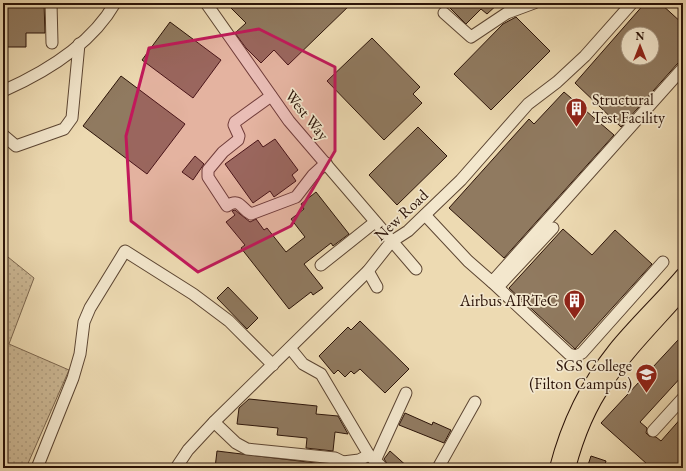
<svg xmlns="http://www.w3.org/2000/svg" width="686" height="471" font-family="'EB Garamond',serif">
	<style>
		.grass { fill: url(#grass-dots); stroke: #7c664e }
		.building { fill: #907a60; stroke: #2b1308; fill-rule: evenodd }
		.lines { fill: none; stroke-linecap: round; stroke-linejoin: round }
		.minor-casing { stroke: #5c4532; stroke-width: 13 }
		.major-casing { stroke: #2b1308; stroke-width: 16 }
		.minor { stroke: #f3e7cd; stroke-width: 11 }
		.major { stroke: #eddab2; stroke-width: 14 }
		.marked { fill: #c2185b; fill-opacity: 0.2; stroke: #c2185b; stroke-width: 3; stroke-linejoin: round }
		.labels { text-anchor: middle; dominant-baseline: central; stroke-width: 3.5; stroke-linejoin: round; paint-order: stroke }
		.poi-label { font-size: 16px; fill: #2b1308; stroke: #f3e7cd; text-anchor: end }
		.street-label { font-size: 16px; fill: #2b1308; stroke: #f3e7cd }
	</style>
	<defs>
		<pattern id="grass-dots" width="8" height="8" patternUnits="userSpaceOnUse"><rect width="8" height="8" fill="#ccb895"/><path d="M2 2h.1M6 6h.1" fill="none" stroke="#af9d7f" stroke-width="1.8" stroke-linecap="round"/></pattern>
	</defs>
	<rect width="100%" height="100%" fill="#eddab2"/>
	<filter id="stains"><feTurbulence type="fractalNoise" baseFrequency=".005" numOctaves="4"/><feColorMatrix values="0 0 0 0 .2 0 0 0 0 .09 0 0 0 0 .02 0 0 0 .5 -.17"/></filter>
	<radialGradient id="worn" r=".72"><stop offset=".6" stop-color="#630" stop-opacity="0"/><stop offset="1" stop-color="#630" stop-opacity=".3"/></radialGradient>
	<path class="grass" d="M3,253L34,278L9,344L69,370L26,468H3Z"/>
	<g class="building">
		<path d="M3,3H44L45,33H26V47H3Z"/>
		<path d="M236,3H352L288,65L274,50L261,63L246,48L235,33L246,23L231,8Z"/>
		<path d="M445,3H499L487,14L481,9L466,24Z"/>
		<path d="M645,3H660L683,24V61L678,63L621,127L575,83ZM628,34H652V58H628Z"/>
		<path d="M516,17L550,51L491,110L454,74L503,24Z"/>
		<path d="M170,22L221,60L193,98L142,60Z"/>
		<path d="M372,38L420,87L413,94L422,103L384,140L327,81Z"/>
		<path d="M121,76L185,124L147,174L83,126Z"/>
		<path d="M564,92L614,135L504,258L449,208L529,119L534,124Z"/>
		<path d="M418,127L447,156L397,205L369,175Z"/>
		<path d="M275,139L298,170L292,175L296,181L274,197L270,191L253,203L225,164L258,140L263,147Z"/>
		<path d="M195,156L204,164L193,180L182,172Z"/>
		<path d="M316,192L349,234L333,246L331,243L304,264L323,288L313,295L311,292L289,309L241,248L245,245L226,222L235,215L232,211L235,210L250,222L256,219L264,230L267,228L286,252L305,237L291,219L304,209L301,204Z"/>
		<path d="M563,229L592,255L615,230L652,264L575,349L509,288Z"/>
		<path d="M228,287L258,318L247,329L217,298Z"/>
		<path d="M360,321L409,369L385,393L360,369L354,374L351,371L345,377L338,370L334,374L319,356L348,327L351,330Z"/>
		<path d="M678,340L683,344V375L640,422L647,428L646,433L649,436L656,437L661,441L683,416V468H656L647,464L601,423Z"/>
		<path d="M249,399L317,406L316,414L338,416L348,434L335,432L333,451L306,448L307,438L277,435L278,428L237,424L239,408Z"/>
		<path d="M405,413L432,425L433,422L451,430L444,443L399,425Z"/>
		<path d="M217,451L332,465V468H215Z"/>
		<path d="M390,451L409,468H390L384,459Z"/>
		<path d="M591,456L606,461L604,468H587Z"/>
	</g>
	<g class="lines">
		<defs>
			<g id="minor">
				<path d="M51,3L52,43"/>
				<path d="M206,3L289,121L416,269"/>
				<path d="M444,13L471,37L507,13L534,3"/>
				<path d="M3,91C46,72 91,45 115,3"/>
				<path d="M271,96L235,122L234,125L239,136L238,140L223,152L208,170V177L227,206C240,197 241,209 251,214L296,197L313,175L326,163"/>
				<path d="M3,135L16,146L64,129L72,118L79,44"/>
				<path d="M425,215L468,261L492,282L683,68"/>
				<path d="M321,265L375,222"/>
				<path d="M368,271L377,287"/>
				<path d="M492,282L569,354L576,356L582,353L663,262"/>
				<path d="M498,287L553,228"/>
				<path d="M290,348L303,364L321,374L369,455L383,468"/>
				<path d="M214,422L236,443L247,449L335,458L343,462"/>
				<path d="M653,431L683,398"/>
				<path d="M375,461L406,393"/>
				<path d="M37,468L73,378L80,354L84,322L90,308L125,251L193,294L229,321L273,365"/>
				<path d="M176,468L188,450L214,422L368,271L391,242L408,231L461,180L528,104L557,82L585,56L632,3"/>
				<path d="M342,468L343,462L359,460L369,455"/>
				<path d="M438,468L475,402"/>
			</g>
			<g id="major">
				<path d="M557,468C568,425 587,385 615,350C636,324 661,301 683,275"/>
				<path d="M568,468C576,438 588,407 606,382C628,349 657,321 683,291"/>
			</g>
		</defs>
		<use href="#minor" class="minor-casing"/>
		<use href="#major" class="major-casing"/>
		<use href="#minor" class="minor"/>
		<use href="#major" class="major"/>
	</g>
	<path class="marked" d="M259,29L335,67V151L291,226L198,272L131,221L126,136L149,48Z"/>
	<defs>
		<symbol id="building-pin" viewBox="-11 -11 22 30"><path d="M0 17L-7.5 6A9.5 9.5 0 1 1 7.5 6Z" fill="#8f2418" stroke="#f3e7cd"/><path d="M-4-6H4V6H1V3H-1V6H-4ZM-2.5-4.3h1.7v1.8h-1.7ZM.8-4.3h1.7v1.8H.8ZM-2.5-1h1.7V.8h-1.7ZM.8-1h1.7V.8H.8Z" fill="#fff"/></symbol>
		<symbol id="university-pin" viewBox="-11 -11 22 30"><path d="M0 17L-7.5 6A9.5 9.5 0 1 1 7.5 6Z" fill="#8f2418" stroke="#f3e7cd"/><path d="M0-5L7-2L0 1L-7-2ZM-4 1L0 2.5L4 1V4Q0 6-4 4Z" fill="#fff"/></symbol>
	</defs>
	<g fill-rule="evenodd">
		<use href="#building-pin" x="564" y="96" width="25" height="34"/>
		<use href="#building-pin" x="562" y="288" width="25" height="34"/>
		<use href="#university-pin" x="634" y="362" width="25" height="34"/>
	</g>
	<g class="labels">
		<g class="poi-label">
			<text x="592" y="99" text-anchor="start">Structural<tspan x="592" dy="18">Test Facility</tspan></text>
			<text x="558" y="300">Airbus AIRTeC</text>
			<text x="632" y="365">SGS College<tspan x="632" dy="18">(Filton Campus)</tspan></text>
		</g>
		<g class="street-label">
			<text transform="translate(307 115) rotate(51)">West Way</text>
			<text transform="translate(401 215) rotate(-43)">New Road</text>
		</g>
	</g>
	<rect width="686" height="471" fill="none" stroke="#eddab2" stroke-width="16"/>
	<rect x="4" y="4" width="678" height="463" fill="none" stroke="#2b1308" stroke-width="2"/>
	<rect x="8" y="8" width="670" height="455" fill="none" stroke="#2b1308"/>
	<g transform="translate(640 46)"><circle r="19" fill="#f3e7cd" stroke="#a3927e"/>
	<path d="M0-3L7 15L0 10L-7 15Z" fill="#8f2418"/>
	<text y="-6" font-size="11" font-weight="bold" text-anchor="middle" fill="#2b1308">N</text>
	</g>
	<rect width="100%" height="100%" filter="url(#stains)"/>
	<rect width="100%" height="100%" fill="url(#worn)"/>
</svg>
